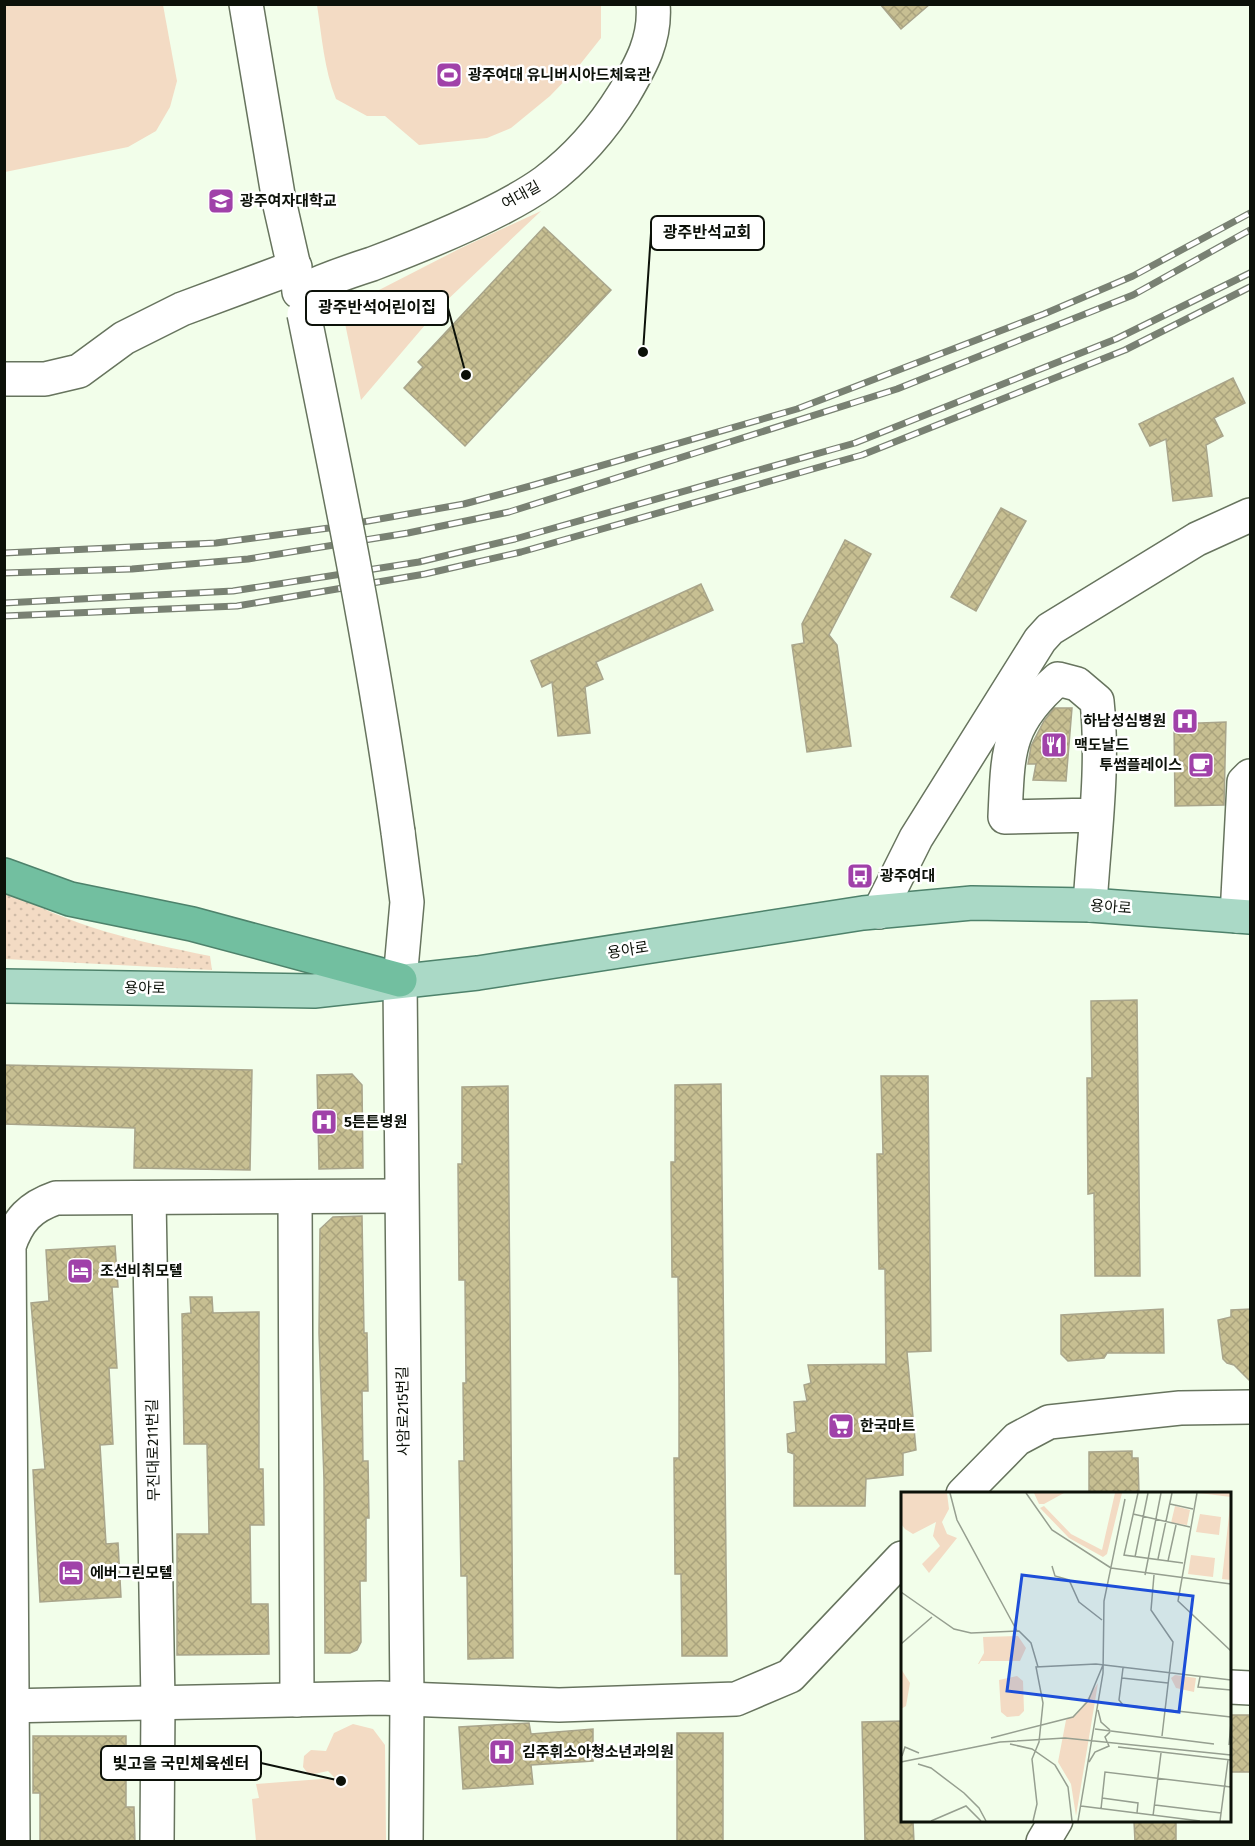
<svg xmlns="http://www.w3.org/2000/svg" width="1255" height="1846" font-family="'Fira Sans','Noto Sans KR',sans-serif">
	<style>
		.green { fill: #f3dbc4 }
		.park { fill: url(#park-dots) }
		.building { fill: url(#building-cross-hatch); stroke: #a9a58b; stroke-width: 1.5 }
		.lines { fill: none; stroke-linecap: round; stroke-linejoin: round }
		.minor-casing { stroke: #67745e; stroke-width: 36 }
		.major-casing { stroke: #4e826b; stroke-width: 36 }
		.highway-casing { stroke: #4e826b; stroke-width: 36 }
		.minor { stroke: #fff; stroke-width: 33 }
		.major { stroke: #aad9c6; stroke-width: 33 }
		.highway { stroke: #72bfa0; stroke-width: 33 }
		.rail-casing { stroke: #798173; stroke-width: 7 }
		.rail { stroke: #fff; stroke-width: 4.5; stroke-dasharray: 14; stroke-linecap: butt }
		.minor-bridge-casing { stroke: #67745e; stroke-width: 36; stroke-linecap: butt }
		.minor-bridge { stroke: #fff; stroke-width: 33 }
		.labels { text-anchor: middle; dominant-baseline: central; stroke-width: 5; stroke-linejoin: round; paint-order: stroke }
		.poi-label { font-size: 15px; font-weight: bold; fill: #0c1109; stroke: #fff; text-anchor: start }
		.street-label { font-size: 15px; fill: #0c1109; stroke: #fff }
		.inset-road { fill: none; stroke: #969f90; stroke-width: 1.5 }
		.view { fill: #1d4ed8; fill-opacity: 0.15; stroke: #1d4ed8; stroke-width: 3 }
		.inset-edge { fill: none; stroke: #0c1109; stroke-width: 3 }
		.leader { fill: none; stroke: #0c1109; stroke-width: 2 }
		.callout-dot { fill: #0c1109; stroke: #fff; stroke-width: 2 }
		.callout { fill: #fff; stroke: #0c1109; stroke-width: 2 }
		.callout-label { font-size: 16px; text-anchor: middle; font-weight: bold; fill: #0c1109 }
	</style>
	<defs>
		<pattern id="park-dots" width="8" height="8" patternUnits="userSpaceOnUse" patternTransform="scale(1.5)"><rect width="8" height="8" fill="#f3dbc4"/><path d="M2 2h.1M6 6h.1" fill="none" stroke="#cfbba7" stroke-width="1.8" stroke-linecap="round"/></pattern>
		<pattern id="building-cross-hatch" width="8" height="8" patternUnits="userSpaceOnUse" patternTransform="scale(1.5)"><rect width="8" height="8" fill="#c7bf92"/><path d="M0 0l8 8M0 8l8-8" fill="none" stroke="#aaa37d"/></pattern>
	</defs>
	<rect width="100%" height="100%" fill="#f2feea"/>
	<g class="green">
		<path d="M5,4L163,5L177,81L170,107L156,131L128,147L5,172Z"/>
		<path d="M317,5H601V38L578,67L550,96L511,128L487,138L419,145L385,116H367L336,99C324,69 322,37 317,5Z"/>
		<path d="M541,211L443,304L361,400L342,309L459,249Z"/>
		<path d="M353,1724L373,1729L385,1745L386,1841H256L252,1799L259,1798L256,1784L335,1778L328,1771L309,1775L303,1767L304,1756L311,1750L326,1751L334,1733Z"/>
	</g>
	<path class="park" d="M4,889C72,927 135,941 210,956L212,970L5,959Z"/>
	<g class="building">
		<path d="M880,4H930L901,29Z"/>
		<path d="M544,227L611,290L465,446L404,388L423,367L418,362Z"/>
		<path d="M1233,378L1245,403L1214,418L1223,436L1206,445L1212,496L1173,501L1166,439L1150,446L1139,424Z"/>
		<path d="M1001,508L1026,521L976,611L951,597Z"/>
		<path d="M845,540L871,554L829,635L837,645L851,746L807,752L792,645L804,643L802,624Z"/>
		<path d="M701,584L713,610L596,662L603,679L585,687L590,733L558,736L552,682L542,687L531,661Z"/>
		<path d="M1054,708H1072L1066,781L1033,780L1036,764H1028L1031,746L1044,721Z"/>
		<path d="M1226,722L1224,805L1175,806L1174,724Z"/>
		<path d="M1137,1000L1140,1276H1095L1094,1193L1088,1194L1087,1078H1092L1091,1001Z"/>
		<path d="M4,1065L252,1070L250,1170L134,1168L135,1128L4,1124Z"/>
		<path d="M352,1074L362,1085L363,1168L319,1169L317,1075Z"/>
		<path d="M881,1076H928L931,1351L907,1352L916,1450L903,1453V1475L866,1479L865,1506H794V1454L788,1452L787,1434L796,1432L794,1402L807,1401L804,1385L811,1383L808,1365L886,1364L885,1269H879L877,1154H883Z"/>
		<path d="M721,1084L727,1656H682L681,1574H675L674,1458H679V1381L678,1277H672L671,1162H675V1085Z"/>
		<path d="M508,1086L513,1658L468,1659L467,1576H461L459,1461H464L463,1383H466L465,1280H459L458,1164H462V1087Z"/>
		<path d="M362,1216L364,1333H367L368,1391H362L363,1461H368L369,1518H366V1581H360L361,1642L357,1650L350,1653H325L324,1480L319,1333L320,1229L333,1217Z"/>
		<path d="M115,1246L118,1287H112L117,1368H109L113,1444L100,1445L106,1544L118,1543L121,1597L40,1602L33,1470L45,1469L31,1303L49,1301L46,1250Z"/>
		<path d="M190,1297H212L213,1313L259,1312V1469H263L264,1525H250L251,1604H268L269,1654L177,1655V1534H209L207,1444H184L182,1314L191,1313Z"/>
		<path d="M1163,1309L1164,1353H1107L1104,1358L1068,1361L1061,1354V1315Z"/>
		<path d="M1251,1309V1382L1234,1365L1227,1363L1223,1359L1218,1320L1231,1317V1310Z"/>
		<path d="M1132,1451V1458H1138L1139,1494H1089V1452Z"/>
		<rect x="1230" y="1715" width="21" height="57"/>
		<path d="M903,1721V1821H913L914,1842H865L862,1722Z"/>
		<path d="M529,1723L531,1734L593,1729V1761L531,1765L533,1784L463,1789L459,1727Z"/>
		<rect x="677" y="1733" width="46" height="109"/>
		<path d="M33,1736H126V1807H134L135,1842H40V1793H33Z"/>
		<path d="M1134,1821H1176V1842H1135Z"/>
	</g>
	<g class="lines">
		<defs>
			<g id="minor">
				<path d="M246,4L279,201L299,289"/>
				<path d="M299,292C323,280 347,272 372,264C422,245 502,213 545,182C577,158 603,128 624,94C641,65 656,39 653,4"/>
				<path d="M4,379H45L79,371L124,338L182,309L295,267"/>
				<path d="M398,832L407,902L400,980L407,1699L406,1842"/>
				<path d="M1090,905C1094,838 1104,768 1097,701L1077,684L1058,679C1006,724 1008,752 1005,817L1096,815"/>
				<path d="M879,912L916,838L1040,640L1050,629L1197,539L1250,515"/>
				<path d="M1237,916L1244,782L1250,776"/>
				<path d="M295,1197L297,1700"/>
				<path d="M149,1198L158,1702L157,1842"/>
				<path d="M963,1494L1017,1439L1049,1422L1180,1408L1250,1407"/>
				<path d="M1230,1687L1250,1688"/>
				<path d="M4,1706L380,1698L559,1705L736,1699L790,1676L902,1558"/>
				<path d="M13,1842L9,1246C18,1220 30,1207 56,1198L400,1196"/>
				<path d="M1043,1842L1056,1820"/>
			</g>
			<path id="major" d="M4,986L314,991L478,973L863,913L972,903L1090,905L1250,917"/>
			<path id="highway" d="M4,875L70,899L192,924L400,980"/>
		</defs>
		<use href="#minor" class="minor-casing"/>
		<use href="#major" class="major-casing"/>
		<use href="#highway" class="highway-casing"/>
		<use href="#minor" class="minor"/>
		<use href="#major" class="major"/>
		<use href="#highway" class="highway"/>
		<defs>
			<g id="rail">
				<path d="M4,553L216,543L329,528L464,504L534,485L797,409L1044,314L1133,276L1250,213"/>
				<path d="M4,573L132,569L248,559L408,533L509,512L897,389L1133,295L1250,230"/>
				<path d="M4,603L233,591L419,562L515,539L855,443L1116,339L1250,273"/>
				<path d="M4,616L237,606L425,574L521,552L862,455L1125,350L1250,287"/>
			</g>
		</defs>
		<use href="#rail" class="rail-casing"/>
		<use href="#rail" class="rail"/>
		<defs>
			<path id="minor-bridge" d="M304,314C339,486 374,658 398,832"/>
		</defs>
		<use href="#minor-bridge" class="minor-bridge-casing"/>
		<use href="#minor-bridge" class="minor-bridge"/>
	</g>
	<defs>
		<symbol id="stadium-square" viewBox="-11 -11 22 22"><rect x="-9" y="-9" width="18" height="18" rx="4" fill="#a041a9" stroke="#fff"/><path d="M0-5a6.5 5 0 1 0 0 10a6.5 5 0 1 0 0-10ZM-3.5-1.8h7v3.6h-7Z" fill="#fff"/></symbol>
		<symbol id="school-square" viewBox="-11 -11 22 22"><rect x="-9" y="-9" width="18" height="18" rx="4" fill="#a041a9" stroke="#fff"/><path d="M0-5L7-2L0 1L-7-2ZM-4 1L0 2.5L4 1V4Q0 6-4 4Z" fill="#fff"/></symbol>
		<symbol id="hospital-square" viewBox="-11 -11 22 22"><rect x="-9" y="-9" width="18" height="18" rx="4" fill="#a041a9" stroke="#fff"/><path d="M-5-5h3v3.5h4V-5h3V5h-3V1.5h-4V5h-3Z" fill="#fff"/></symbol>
		<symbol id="restaurant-square" viewBox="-11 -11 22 22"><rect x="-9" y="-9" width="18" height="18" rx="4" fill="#a041a9" stroke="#fff"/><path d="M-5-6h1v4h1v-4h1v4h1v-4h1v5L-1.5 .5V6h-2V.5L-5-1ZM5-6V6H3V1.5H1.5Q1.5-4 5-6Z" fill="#fff"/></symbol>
		<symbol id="cafe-square" viewBox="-11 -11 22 22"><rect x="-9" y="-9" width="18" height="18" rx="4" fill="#a041a9" stroke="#fff"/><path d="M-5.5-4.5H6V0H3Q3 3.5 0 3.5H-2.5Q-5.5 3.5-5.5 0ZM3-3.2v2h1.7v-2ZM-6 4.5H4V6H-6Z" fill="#fff"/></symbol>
		<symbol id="bus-square" viewBox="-11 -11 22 22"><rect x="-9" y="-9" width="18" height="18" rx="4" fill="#a041a9" stroke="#fff"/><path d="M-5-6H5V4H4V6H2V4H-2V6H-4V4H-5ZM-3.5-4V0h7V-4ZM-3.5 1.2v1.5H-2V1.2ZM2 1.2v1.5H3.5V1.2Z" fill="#fff"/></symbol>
		<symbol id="hotel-square" viewBox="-11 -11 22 22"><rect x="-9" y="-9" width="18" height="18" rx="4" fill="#a041a9" stroke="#fff"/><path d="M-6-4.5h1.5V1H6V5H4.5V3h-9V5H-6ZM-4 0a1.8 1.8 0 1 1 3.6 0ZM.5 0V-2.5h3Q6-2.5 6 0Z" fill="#fff"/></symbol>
		<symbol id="supermarket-square" viewBox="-11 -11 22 22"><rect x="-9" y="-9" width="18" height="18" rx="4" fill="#a041a9" stroke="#fff"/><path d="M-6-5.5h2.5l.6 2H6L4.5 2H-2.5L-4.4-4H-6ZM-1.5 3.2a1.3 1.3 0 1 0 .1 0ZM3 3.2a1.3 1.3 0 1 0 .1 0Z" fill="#fff"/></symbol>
	</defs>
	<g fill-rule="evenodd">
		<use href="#stadium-square" x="434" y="60" width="30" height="30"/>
		<use href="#school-square" x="206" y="186" width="30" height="30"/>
		<use href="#hospital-square" x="1170" y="706" width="30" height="30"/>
		<use href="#restaurant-square" x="1039" y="730" width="30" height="30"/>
		<use href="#cafe-square" x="1186" y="750" width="30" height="30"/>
		<use href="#bus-square" x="845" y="861" width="30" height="30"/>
		<use href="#hospital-square" x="309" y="1107" width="30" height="30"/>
		<use href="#hotel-square" x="65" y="1256" width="30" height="30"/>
		<use href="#supermarket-square" x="826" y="1411" width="30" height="30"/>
		<use href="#hotel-square" x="56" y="1558" width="30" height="30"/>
		<use href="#hospital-square" x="487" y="1737" width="30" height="30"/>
	</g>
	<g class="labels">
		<g class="poi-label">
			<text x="468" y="75">광주여대 유니버시아드체육관</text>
			<text x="240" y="201">광주여자대학교</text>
			<text x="1166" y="721" text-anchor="end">하남성심병원</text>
			<text x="1074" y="745">맥도날드</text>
			<text x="1182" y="765" text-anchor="end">투썸플레이스</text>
			<text x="880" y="876">광주여대</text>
			<text x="344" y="1122">5튼튼병원</text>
			<text x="100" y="1271">조선비취모텔</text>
			<text x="860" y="1426">한국마트</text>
			<text x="90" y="1573">에버그린모텔</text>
			<text x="522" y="1752">김주휘소아청소년과의원</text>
		</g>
		<g class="street-label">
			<text transform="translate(521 195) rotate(-29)">여대길</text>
			<text transform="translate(1111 907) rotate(4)">용아로</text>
			<text transform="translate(628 950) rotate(-9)">용아로</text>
			<text transform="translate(145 988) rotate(1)">용아로</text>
			<text transform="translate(403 1411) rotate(-91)">사암로215번길</text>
			<text transform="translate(153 1450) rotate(-91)">무진대로211번길</text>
		</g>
	</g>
	<g transform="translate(901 1492)">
		<rect width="330" height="330" fill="#f2feea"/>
		<path d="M299,22L320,25L318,43L295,40ZM290,63L314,66L312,85L287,82ZM117,144L125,156L119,169H80L78,172H82H77L83,161L82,145ZM274,183L295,186L293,200L275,196L270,186ZM116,184L122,189L123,219L118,224L106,225L100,220L98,188Z" fill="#f3dbc4"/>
		<path d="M0,1H46L48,17L41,30L46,42L56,46L28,81L21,72L39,54L32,44L35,30L12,42L4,37L0,32ZM214,1H221L206,62L202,65L168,46L139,16L143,14L170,42L201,58ZM0,177L9,191L5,214L0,217Z" fill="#f3dbc4"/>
		<path d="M133,1H163L143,12H138ZM298,1H330V88L321,87L330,5ZM274,14L289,18L286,33L270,31ZM197,191L175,324L170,292L157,270L165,228L176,222Z" fill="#f3dbc4"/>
		<path class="inset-road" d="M49,1L56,28L116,139M125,1L151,38L210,76M237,1L223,63L282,71M296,1L277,109L330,159M269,12L292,17M232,22L289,35M234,65L247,1M257,67L271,1M267,69L275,33M151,74L154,84L168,88L178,110L201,128M210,76L330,92M244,83L260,1M253,83L250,118L272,150L261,244M0,100L53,137L70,141L118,139L130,151L137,175M0,152L31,125M222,176L218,208L222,213L330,225M299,185L297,195L330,198M221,186L267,191M197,218L200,230L209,238M194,237L313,252M90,246L172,225L187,209L202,173M109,252L131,257L154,273L167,295L171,329M328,253L330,231M217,255L330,268M1,264L4,255L18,261M0,270L99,250L164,246L330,263M188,270L194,260L208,254L204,245L209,240M17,272L30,276L63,301L78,316L85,329M201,306L237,311L236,321M254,313L320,321M180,314L299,329M200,317L204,280L330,295M252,324L260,261M30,329L65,314L80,329M132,329L136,312L131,267L138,250L142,211L135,175L195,172L330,188M177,329L202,181L203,109L224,7M319,329L327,268"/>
		<path class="view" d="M121,83L292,104L278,220L106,199Z"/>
		<rect width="330" height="330" class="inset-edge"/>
	</g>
	<path class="leader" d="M643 352L651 233M466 375L448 308M341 1781L261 1763"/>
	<g class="callout-dot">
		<circle cx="643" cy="352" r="6"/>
		<circle cx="466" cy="375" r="6"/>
		<circle cx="341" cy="1781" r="6"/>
	</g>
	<g class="callout">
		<rect x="651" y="216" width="113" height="34" rx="6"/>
		<rect x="306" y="291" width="142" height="34" rx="6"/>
		<rect x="101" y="1746" width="160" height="34" rx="6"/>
	</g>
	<g class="callout-label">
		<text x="707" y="238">광주반석교회</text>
		<text x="377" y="313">광주반석어린이집</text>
		<text x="181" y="1769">빛고을 국민체육센터</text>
	</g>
	<rect width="1255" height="1846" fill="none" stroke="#0c1109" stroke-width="12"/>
</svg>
